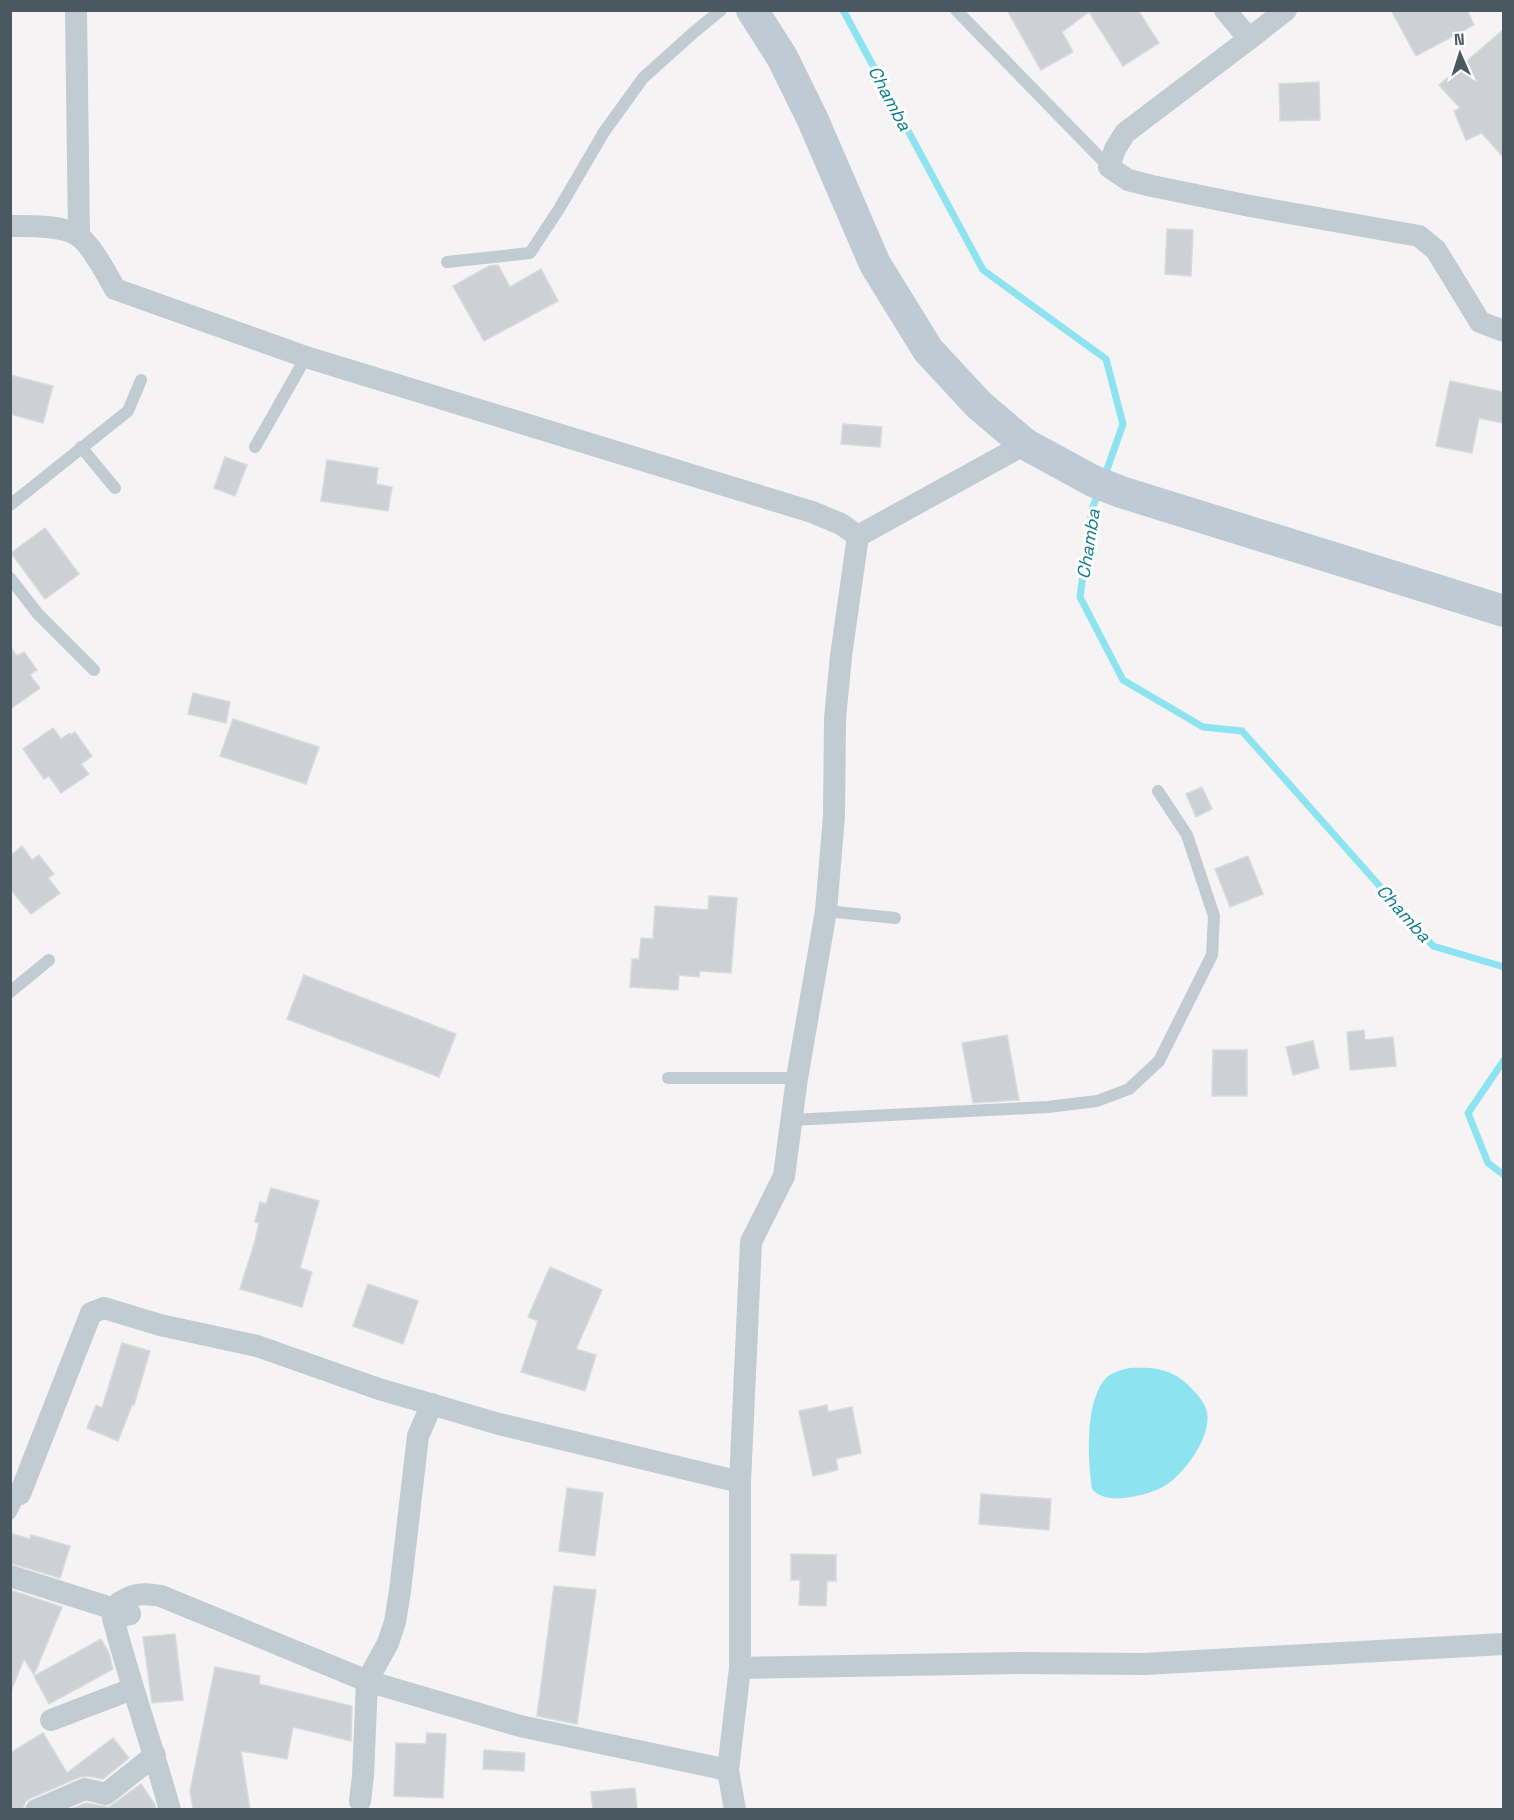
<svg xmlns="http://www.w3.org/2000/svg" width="1514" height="1820" font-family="'Space Grotesk',sans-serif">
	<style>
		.water { fill: #8ee3f0 }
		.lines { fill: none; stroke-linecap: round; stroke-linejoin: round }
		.stream { stroke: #8ee3f0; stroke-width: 7 }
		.building { fill: #cdd0d5; stroke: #d7dade; stroke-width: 1.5 }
		.service { stroke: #c1cbd2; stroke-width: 12 }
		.minor { stroke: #c1cbd2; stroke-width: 22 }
		.secondary { stroke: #bfcbd4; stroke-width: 32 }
		.labels { text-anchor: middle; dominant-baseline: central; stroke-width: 6; stroke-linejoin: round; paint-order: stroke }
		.water-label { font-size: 18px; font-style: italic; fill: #0a7c8d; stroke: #fff }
	</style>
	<rect width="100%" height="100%" fill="#f5f3f3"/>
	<path class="water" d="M1129,1368C1139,1368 1151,1367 1161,1370C1174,1373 1183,1379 1192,1389C1198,1395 1205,1403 1207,1412C1212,1436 1185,1473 1166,1485C1155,1492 1142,1495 1131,1497C1117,1499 1101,1500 1092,1489C1088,1460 1084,1400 1107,1377C1113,1372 1121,1370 1129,1368Z"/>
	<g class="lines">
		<g class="stream">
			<path d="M843,10L983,270L1106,359L1123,424L1104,478"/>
			<path d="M1099,491L1092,509L1080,597L1123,680L1203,727L1242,731L1433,946L1504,967"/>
			<path d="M1504,1060L1468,1113L1488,1163L1504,1175"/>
		</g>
	</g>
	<g class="building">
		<path d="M1007,10H1138L1159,43L1123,66L1089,12L1062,32L1073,52L1041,70Z"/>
		<path d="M1391,10H1467L1474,25L1416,56Z"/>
		<path d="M1503,30V157L1482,133L1466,140L1454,111L1460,108L1439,85Z"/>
		<path d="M1319,82L1320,120L1280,121L1279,84Z"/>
		<path d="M1167,229L1193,230L1191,276L1165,274Z"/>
		<path d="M498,265L510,287L541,269L558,301L484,341L453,286L489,266Z"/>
		<path d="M10,375L53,386L43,423L10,414Z"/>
		<path d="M1450,381L1503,392V423L1479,418L1472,453L1436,446Z"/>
		<path d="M843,424L882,427L880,447L841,444Z"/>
		<path d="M225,457L247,465L235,496L214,488Z"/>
		<path d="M327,460L378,468L376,484L392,487L388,511L321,501Z"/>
		<path d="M45,528L79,574L45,599L11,553Z"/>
		<path d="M10,647L17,656L24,652L37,670L30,675L40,688L10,709Z"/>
		<path d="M193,693L230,702L226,723L188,714Z"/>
		<path d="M233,719L319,747L306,784L220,756Z"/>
		<path d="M53,728L61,739L70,733L71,735L75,732L92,756L81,764L89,774L61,793L49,776L44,779L23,749Z"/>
		<path d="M1202,787L1212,809L1196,817L1186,794Z"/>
		<path d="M22,846L32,860L39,855L54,874L48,878L60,893L31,914L10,889V856Z"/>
		<path d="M1248,856L1263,894L1230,907L1215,869Z"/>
		<path d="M709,896L737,898L731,973L700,971L699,977L679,975L678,990L630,987L632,959H639L641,938L653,939L655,906L708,910Z"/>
		<path d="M304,975L456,1034L439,1077L287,1019Z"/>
		<path d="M1364,1030L1365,1040L1393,1037L1396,1066L1350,1070L1347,1032Z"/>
		<path d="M1007,1035L1019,1100L973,1103L962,1043Z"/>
		<path d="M1313,1041L1319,1068L1293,1075L1286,1047Z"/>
		<path d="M1213,1050H1247V1096H1212Z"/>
		<path d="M271,1188L319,1201L300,1268L312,1272L302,1307L240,1289L255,1241L259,1223L255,1222L260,1202L266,1204Z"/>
		<path d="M550,1267L602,1290L576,1349L596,1355L585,1391L521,1372L538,1321L528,1317Z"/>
		<path d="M368,1284L418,1301L403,1344L353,1326Z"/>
		<path d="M122,1343L150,1351L134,1405H132L118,1441L87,1428L96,1405L102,1408Z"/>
		<path d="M827,1405L828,1412L852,1407L861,1453L836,1459L838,1470L813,1476L799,1411Z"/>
		<path d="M567,1488L603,1493L595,1556L559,1551Z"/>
		<path d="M981,1494L1051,1499L1049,1530L979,1524Z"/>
		<path d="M10,1533L30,1539L31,1535L70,1546L60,1578L10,1563Z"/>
		<path d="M791,1554L836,1555V1581H827L826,1606L799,1605L800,1580H791Z"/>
		<path d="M554,1586L596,1590L577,1724L537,1716Z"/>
		<path d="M10,1590L62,1607L34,1675L24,1659L11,1691Z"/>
		<path d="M175,1634L183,1700L152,1703L143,1637Z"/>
		<path d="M101,1639L109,1653L113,1669L49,1704L34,1676Z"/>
		<path d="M215,1667L260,1676L259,1684L352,1706L351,1741L293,1727L287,1759L241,1751L250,1809H193L190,1791Z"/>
		<path d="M43,1733L67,1773L113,1738L129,1758L103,1779L88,1776L80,1777L31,1798L25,1802L23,1809H10V1753Z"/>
		<path d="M427,1733L446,1734L443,1798L394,1796L396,1743L426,1744Z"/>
		<path d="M484,1750L525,1753L524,1771L483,1769Z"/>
		<path d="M141,1784L154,1803L156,1809H71L86,1803L109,1807Z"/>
		<path d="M635,1788L637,1809H593L591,1792Z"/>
	</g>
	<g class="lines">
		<g class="service">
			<path d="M956,10L1109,167"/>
			<path d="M447,262L530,253L559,209L604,132L643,78L693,33L721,10"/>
			<path d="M81,447L115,488"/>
			<path d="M255,447L306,357"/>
			<path d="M10,505L128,411L141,380"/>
			<path d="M10,578L38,614L94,670"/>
			<path d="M826,911L895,918"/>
			<path d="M10,992L49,960"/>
			<path d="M668,1078H797"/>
			<path d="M791,1120L1048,1107L1097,1101L1129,1089L1159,1061L1212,955L1214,916L1187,835L1158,791"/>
			<path d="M10,1514L20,1494"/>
		</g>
		<g class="minor">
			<path d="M76,10L79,236"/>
			<path d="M1225,10L1249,39L1125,133L1115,149L1109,167L1128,180L1152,186L1250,206L1419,236L1436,250L1480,322L1504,331"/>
			<path d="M1249,39L1286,10"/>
			<path d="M10,226C30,226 65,225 80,237C94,249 106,273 115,289L306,357L812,512L841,524L858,536"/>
			<path d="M858,536L1025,444"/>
			<path d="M20,1494L91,1313L104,1308L160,1325L257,1346L379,1389L499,1424L740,1482"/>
			<path d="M10,1576L130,1614"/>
			<path d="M740,1668L1020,1663L1144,1664L1504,1644"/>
			<path d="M51,1720L132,1689"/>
			<path d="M360,1801L363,1776L367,1681L388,1643L395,1622L400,1591L418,1436L432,1404"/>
			<path d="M36,1810L85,1789L106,1794L155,1755"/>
			<path d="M170,1810C152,1745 130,1683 113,1618L130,1614L119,1603C134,1593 144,1593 161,1596L367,1681L520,1726L728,1770"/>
			<path d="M735,1810L728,1770L740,1668V1482L751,1242L784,1176L797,1078L826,911L834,816L835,719L841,656L858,536"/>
		</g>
		<path class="secondary" d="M752,10L782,57L812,118L875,264L928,350L979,405L1025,444L1093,481L1121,492L1504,611"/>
	</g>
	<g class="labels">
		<g class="water-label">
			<text transform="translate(890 98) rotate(62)">Chamba</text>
			<text transform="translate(1088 544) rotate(-81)">Chamba</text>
			<text transform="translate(1404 913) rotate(48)">Chamba</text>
		</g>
	</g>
	<rect width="1514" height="1820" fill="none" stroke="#4a5861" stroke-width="24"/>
	<g transform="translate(1460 54) rotate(357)" stroke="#ffffff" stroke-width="4.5" paint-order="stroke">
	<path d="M0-4.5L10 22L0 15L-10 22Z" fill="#4a5861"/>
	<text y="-9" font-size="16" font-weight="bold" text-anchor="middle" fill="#4a5861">N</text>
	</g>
</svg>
